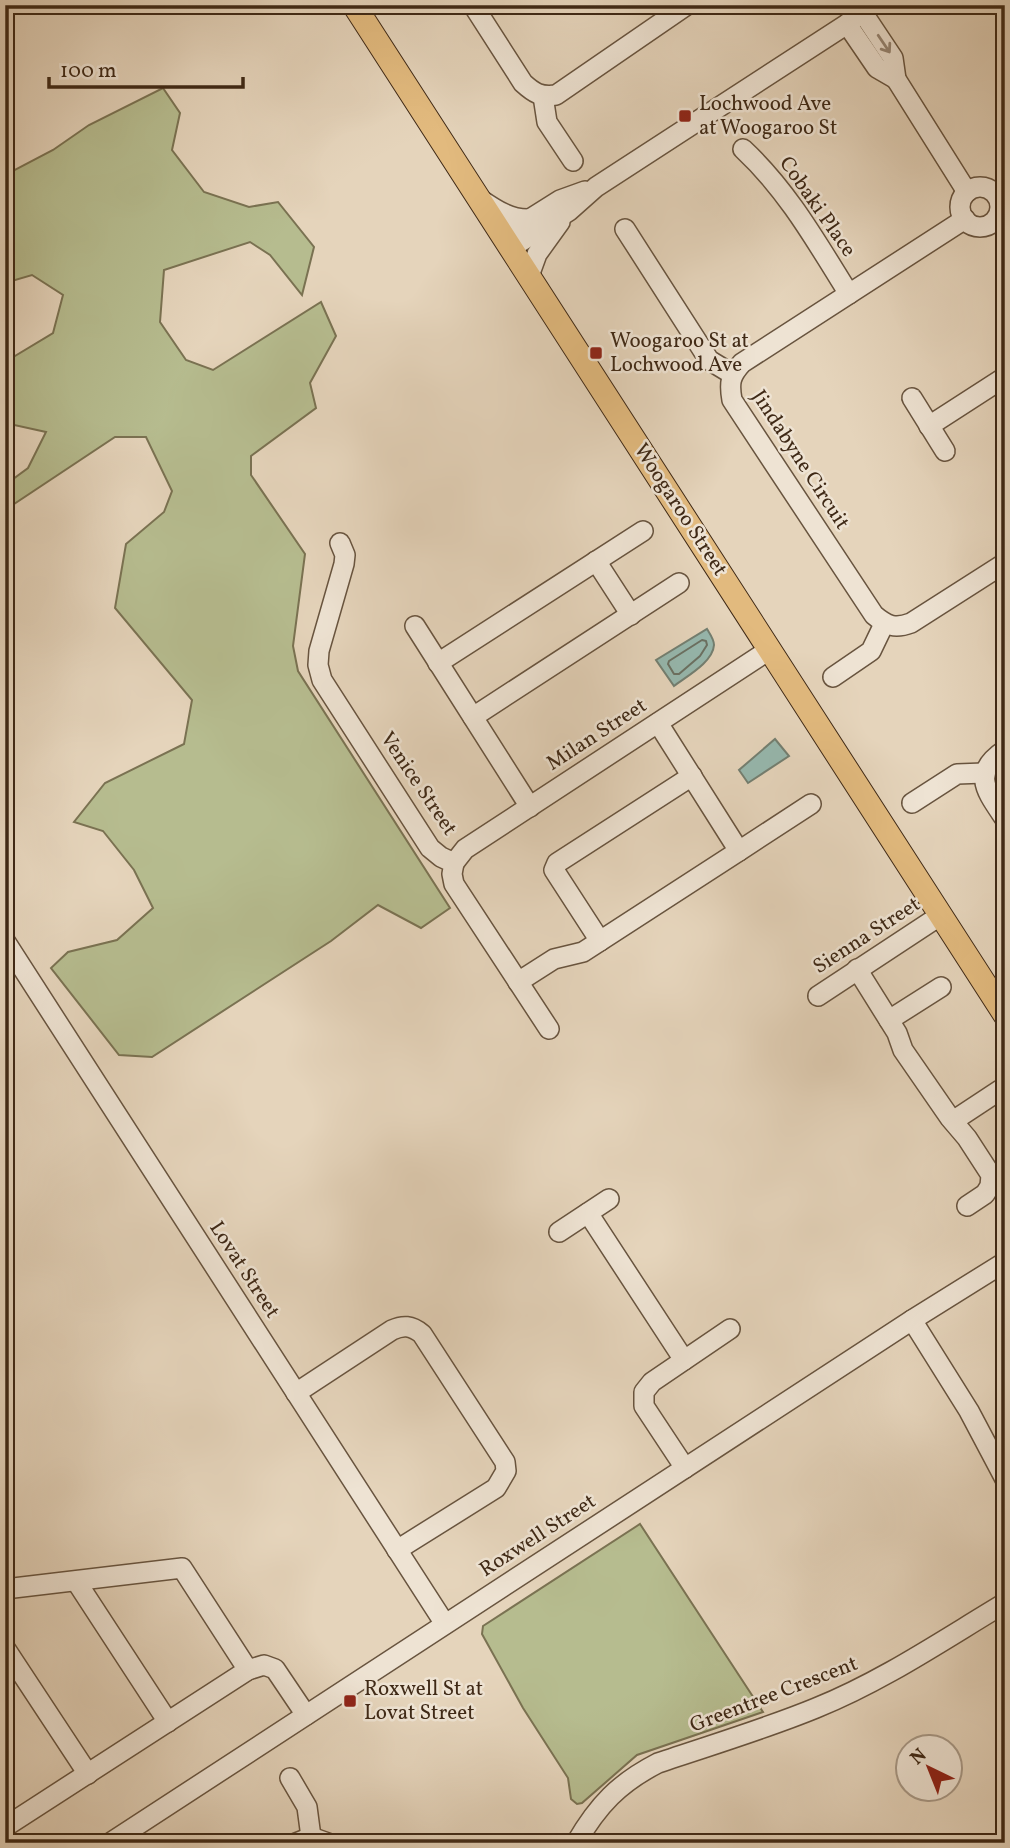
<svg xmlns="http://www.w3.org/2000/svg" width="1010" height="1848" font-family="Vollkorn,serif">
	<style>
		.green { fill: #b6bc8f; stroke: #7a7252; stroke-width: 2 }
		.water { fill: #96b8ae; stroke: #737f71; stroke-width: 2 }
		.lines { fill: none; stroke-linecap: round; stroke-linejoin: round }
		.shore { stroke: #6a7062; stroke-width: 2 }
		.minor-casing { stroke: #68543f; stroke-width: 22 }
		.major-casing { stroke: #3f2916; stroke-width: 25 }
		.minor { stroke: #eee3d3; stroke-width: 19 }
		.major { stroke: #e2ba7e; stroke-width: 23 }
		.oneway { stroke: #968674 }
		.poi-dot { fill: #8f2418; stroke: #eee3d3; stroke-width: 2.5 }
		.labels { text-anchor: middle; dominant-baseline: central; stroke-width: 5; stroke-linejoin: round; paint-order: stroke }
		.poi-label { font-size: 21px; fill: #3f2916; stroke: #eee3d3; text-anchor: start }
		.street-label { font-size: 21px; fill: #3f2916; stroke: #eee3d3 }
	</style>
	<rect width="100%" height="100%" fill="#e5d4bb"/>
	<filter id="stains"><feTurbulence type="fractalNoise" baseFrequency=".00286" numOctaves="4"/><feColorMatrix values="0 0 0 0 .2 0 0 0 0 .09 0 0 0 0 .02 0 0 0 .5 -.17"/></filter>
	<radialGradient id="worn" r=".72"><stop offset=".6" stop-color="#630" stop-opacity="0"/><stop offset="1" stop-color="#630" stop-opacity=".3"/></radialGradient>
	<g class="green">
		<path d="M163,88L180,113L172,150L204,192L249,207L278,202L314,247L302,295L270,255L250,242L164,270L160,322L186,360L213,370L321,302L336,336L310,383L316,408L251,456V475L305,554L293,646L298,671L450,908L421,928L378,905L331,941L152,1057L119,1055L51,968L68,952L117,940L153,908L134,870L103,831L74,822L105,783L184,744L192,700L115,608L126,544L164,512L172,491L146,437H115L5,510V485L28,468L46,432L5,423V362L53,333L63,295L32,275L5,283V175L53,150L89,125Z"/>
		<path d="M640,1524L763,1712L637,1755L582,1803L577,1804L571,1799L568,1778L523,1708L482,1634L483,1626Z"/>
	</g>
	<g class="water">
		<path d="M707,629C710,634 714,639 714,645C713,662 687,676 674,686L656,660Z"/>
		<path d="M775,739L789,756L748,783L739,770Z"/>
	</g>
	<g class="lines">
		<path class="shore" d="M702,640L706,641L707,645L700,656L679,674H674L668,664L669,661Z"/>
		<defs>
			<g id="minor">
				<path d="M473,5L523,83C534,93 540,97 556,95L687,5"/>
				<path d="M863,13L893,58L896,79L967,192"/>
				<path d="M847,24L877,68L896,79"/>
				<path d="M543,96L547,122L573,161"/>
				<path d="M743,149C788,191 817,243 849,294"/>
				<circle cx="980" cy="207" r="20"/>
				<path d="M480,199C496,210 511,220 530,219"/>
				<path d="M965,219L742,363C730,376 729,383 732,400L874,615C887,626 895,629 911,623L1005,563"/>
				<path d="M625,229L709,360L732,374"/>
				<path d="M503,236L560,200L585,191"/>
				<path d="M511,248L569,211L596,187L847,24L871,5"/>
				<path d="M529,276L537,254L560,222"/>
				<path d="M912,398L945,451"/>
				<path d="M929,426L1005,377"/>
				<path d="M340,543L345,555L344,564L319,651L318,665L322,680L430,848L441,857L454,863L452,874L454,884L549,1029"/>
				<path d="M596,561L631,615"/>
				<path d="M415,626L530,807"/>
				<path d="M438,663L643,531"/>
				<path d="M833,677L871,651L884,624"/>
				<path d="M473,717L679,583"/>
				<path d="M1005,750C970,773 987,792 1005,819"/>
				<path d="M912,803L957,774L984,773"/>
				<path d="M739,851L811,804"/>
				<path d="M454,863L465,849L769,650"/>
				<path d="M5,941L445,1624"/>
				<path d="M600,941L554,870L557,863L692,776"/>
				<path d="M857,969L897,1033L903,1050L950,1118L967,1138L991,1175L990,1186L985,1194L967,1206"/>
				<path d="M518,982L554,959L583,952L739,851L658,723"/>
				<path d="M818,996L941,915"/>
				<path d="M889,1020L941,987"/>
				<path d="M953,1121L1000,1090"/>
				<path d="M588,1213L684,1360"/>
				<path d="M559,1232L609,1199"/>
				<path d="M912,1320L969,1411L1005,1479"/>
				<path d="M296,1393L392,1330C403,1325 411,1325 422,1334L505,1462L506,1471L496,1488L397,1550"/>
				<path d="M685,1468L644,1406V1392L652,1382L730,1329"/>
				<path d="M76,1581L168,1722"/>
				<path d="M5,1589L182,1568L248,1670"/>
				<path d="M5,1648L88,1774"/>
				<path d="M290,1778L307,1807L311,1837"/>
				<path d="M5,1827L248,1670L264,1665L275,1669L306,1715"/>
				<path d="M110,1843L912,1320L1005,1262"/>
				<path d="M296,1843L311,1837L328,1843"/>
				<path d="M576,1843C598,1805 619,1783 658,1763C711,1745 765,1729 816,1708C883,1681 943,1640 1005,1603"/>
			</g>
			<path id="major" d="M354,5L1005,1015"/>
		</defs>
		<use href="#minor" class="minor-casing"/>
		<use href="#major" class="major-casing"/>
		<use href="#minor" class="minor"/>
		<use href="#major" class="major"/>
	</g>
	<defs><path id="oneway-shaft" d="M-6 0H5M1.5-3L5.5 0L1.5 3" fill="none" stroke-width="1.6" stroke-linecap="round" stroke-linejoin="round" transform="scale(1.75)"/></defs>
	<use class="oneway" href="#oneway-shaft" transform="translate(884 44) rotate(56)"/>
	<g class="poi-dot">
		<rect x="678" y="109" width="14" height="14" rx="3.5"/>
		<rect x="589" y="346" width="14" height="14" rx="3.5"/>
		<rect x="343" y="1694" width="14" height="14" rx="3.5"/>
	</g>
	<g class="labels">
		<g class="poi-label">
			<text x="699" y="104">Lochwood Ave<tspan x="699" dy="24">at Woogaroo St</tspan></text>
			<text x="610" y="341">Woogaroo St at<tspan x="610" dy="24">Lochwood Ave</tspan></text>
			<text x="364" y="1689">Roxwell St at<tspan x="364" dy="24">Lovat Street</tspan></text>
		</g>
		<g class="street-label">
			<text transform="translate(817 207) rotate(55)">Cobaki Place</text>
			<text transform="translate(800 460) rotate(57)">Jindabyne Circuit</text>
			<text transform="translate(680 510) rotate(57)">Woogaroo Street</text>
			<text transform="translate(597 735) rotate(-33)">Milan Street</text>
			<text transform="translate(418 784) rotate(56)">Venice Street</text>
			<text transform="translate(867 936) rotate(-33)">Sienna Street</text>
			<text transform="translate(244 1270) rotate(57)">Lovat Street</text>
			<text transform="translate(538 1536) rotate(-33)">Roxwell Street</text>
			<text transform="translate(774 1695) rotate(-21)">Greentree Crescent</text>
		</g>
	</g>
	<rect width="1010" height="1848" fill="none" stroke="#e5d4bb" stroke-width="28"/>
	<rect x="7" y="7" width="996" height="1834" fill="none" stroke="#3f2916" stroke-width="3.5"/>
	<rect x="14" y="14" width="982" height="1820" fill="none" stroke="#3f2916" stroke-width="2"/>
	<g transform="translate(929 1768) rotate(317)"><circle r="33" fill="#eee3d3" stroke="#a89987" stroke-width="2"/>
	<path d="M0-5L12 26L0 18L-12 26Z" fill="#8f2418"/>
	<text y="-10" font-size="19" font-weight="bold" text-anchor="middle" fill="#3f2916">N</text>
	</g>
	<path d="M49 77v10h194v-10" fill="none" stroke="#3f2916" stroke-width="3.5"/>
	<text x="60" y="77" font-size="21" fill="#3f2916" stroke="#eee3d3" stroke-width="5" paint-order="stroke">100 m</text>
	<rect width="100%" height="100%" filter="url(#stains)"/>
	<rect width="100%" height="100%" fill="url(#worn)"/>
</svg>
